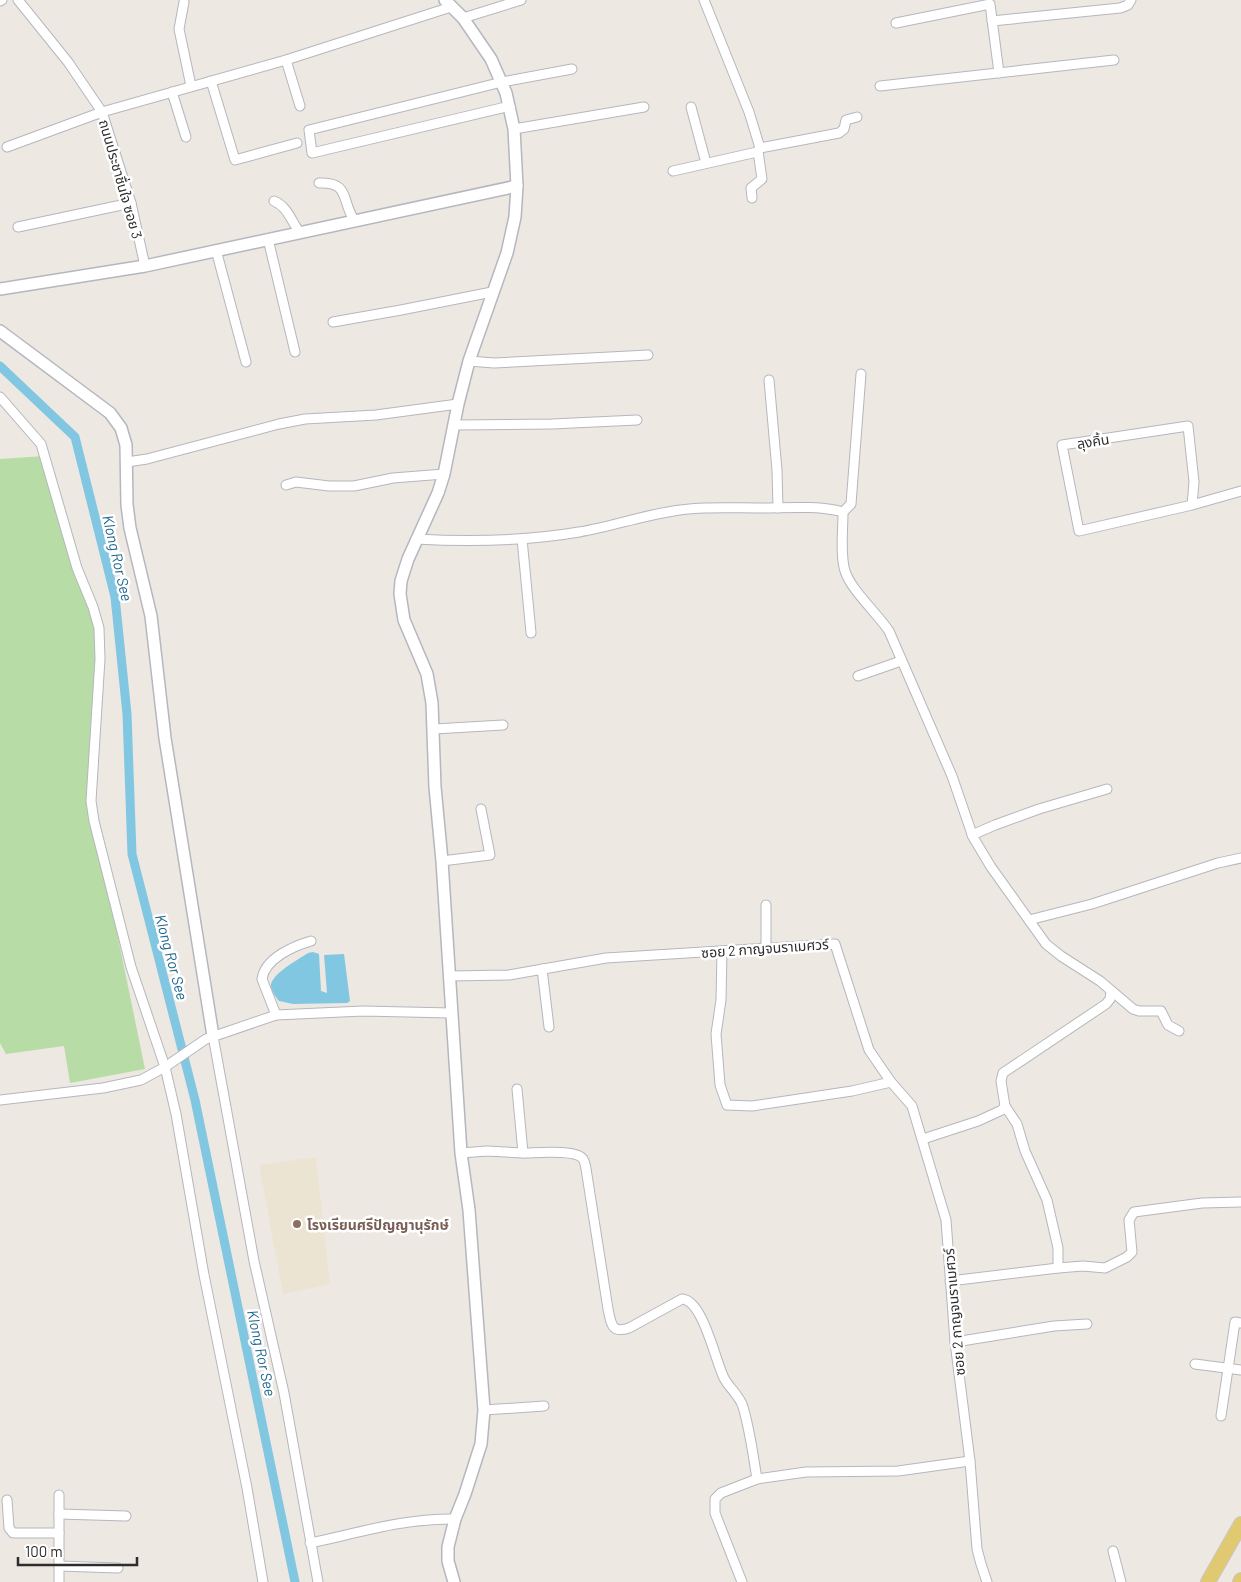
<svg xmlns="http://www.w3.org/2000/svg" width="1241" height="1582" font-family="Barlow,'Noto Sans Thai',sans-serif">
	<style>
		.education { fill: #ece4d3 }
		.green { fill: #b7dca5 }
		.water { fill: #82c7e1 }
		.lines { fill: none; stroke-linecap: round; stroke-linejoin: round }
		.canal { stroke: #82c7e1; stroke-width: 9 }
		.minor-casing { stroke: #b5b7bf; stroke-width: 11 }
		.tertiary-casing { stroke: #b5b7bf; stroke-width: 14 }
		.primary-casing { stroke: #c8c8c8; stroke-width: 16 }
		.minor { stroke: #fff; stroke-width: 9 }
		.tertiary { stroke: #fff; stroke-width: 11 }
		.primary { stroke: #e1c972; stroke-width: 14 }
		.education-dot { fill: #8d6e63; stroke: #fff; stroke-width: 2 }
		.labels { text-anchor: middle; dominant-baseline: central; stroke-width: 5; stroke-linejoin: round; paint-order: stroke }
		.street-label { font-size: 14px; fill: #2d2d2d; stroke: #fff }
		.education-label { font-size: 14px; font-weight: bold; fill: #785e54; stroke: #fff; text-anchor: start }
		.water-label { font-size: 15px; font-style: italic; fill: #1e6790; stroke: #fff }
	</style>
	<rect width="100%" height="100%" fill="#ede8e2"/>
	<path class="education" d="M316,1157L330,1284L283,1294L259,1165Z"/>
	<path class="green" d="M44,456L101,644L94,821L145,1069L70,1083L64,1046L6,1054L0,1043V459Z"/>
	<path class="water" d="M313,952L319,954L321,991L327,993L324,955L344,954L350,1001L347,1003L293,1004L279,1001C276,997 272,992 271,987C269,975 299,959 308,953Z"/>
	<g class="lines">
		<path class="canal" d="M0,366L75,437L115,597L127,714L132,854L195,1100L295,1582"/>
		<defs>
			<g id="minor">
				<path d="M18,0L68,62L102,112L131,203L145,266"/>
				<path d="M0,1L2,0"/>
				<path d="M184,2L179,29L191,86"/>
				<path d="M463,18L521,0"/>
				<path d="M992,21L1120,8L1128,5L1131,0"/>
				<path d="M896,23L990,4L999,73"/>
				<path d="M286,60L300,106"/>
				<path d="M211,81L235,160L297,143"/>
				<path d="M880,86L1114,60"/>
				<path d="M172,92L186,137"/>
				<path d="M510,106L312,153L309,130L502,82L572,69"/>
				<path d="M691,107L706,163"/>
				<path d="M514,129L644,107"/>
				<path d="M7,147L102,112L286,60L451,7"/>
				<path d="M760,148L839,133L844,129L846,120L857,117"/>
				<path d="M673,171L757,152L760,148L749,112L704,0"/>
				<path d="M319,183C351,181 341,203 355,221"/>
				<path d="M752,198L751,188L762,179L758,151"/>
				<path d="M274,201C288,207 291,221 300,233"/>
				<path d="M18,227L131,203"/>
				<path d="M268,239L295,352"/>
				<path d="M216,250L246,362"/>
				<path d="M333,322L401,310L492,292"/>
				<path d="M469,361L494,363L648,355"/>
				<path d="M769,380L777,470L778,508"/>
				<path d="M0,397L41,444L77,568L93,607L99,628L100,659L91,801L94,821L131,967L165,1067L176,1114L204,1275L247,1488L263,1582"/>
				<path d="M454,425L552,424L637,420"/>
				<path d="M127,462L147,459L279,424L305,419L376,415L458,404"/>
				<path d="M286,485L296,482L329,486H354L393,478L444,474"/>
				<path d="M1192,505L1194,482L1188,426L1062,445L1079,531L1192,505L1241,491"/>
				<path d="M843,512L851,504L861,374"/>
				<path d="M416,539C470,542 526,541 579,532C609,527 638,517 668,512C698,506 729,508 760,508C787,508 816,505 843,512C843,530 840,555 845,571C851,590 877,613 889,631L952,776L973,837L991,867L1046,944L1061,956L1100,981L1133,1009L1139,1011H1161L1168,1025L1179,1031"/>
				<path d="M522,539L531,633"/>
				<path d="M858,676L901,661"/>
				<path d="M434,729L503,725"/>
				<path d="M972,835L995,825L1039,809L1107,789"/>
				<path d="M442,861L490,855L481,809"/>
				<path d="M766,905V948"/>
				<path d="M1029,920L1092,904L1218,863L1241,858"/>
				<path d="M722,951L721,1000L716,1034L720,1085L727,1105L752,1106L852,1091L891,1082"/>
				<path d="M542,969L549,1027"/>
				<path d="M449,976L509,975L606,958L835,944L869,1050L891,1082L912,1106L946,1220L955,1342L970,1461L977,1549L981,1564L987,1582"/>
				<path d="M276,1015L262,979C265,958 294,946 311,941"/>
				<path d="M213,1036L254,1261L284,1393L318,1582"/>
				<path d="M0,1100L103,1088L141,1080L165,1067L206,1039L276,1015L363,1011L451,1013"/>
				<path d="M1005,1106L1017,1124L1025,1151L1047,1200L1058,1248V1268"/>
				<path d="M923,1139L978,1121L1002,1110L1005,1106L1001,1081L1003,1073L1106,1004L1110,999L1111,992"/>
				<path d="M461,1153L487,1151L523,1153L517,1089"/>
				<path d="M523,1153C536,1153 576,1149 583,1159C586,1164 586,1170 587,1175L608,1309C611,1323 611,1334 629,1328L682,1299C703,1300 715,1360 724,1378C729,1388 740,1396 743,1407C750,1430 753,1455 757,1479"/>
				<path d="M950,1281L1058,1268L1083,1266L1105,1268L1127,1257L1132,1252L1129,1220L1134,1212L1202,1203L1241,1202"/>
				<path d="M955,1342L1054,1326L1087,1324"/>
				<path d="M1195,1364L1241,1370"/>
				<path d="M484,1410L544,1406"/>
				<path d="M1221,1416L1235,1322L1241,1323"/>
				<path d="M7,1500L9,1528L13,1533H59"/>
				<path d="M59,1514L126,1516"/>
				<path d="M310,1543C358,1533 405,1518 455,1519"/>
				<path d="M1113,1551L1121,1582"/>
				<path d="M59,1566L118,1568"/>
				<path d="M59,1582V1495"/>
				<path d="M742,1582L715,1513V1499L721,1493L757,1479L806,1472L898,1471L970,1461"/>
			</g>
			<g id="tertiary">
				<path d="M445,0L463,18L491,59L506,93L514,129L517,186L515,217L507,253L469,361L458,404L444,474L438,493L408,559L401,581L400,594L404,620L427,674L432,703L435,787L442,861L461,1153L469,1210L484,1410L481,1444L465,1494L455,1519L448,1547V1561L454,1582"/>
				<path d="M0,289L145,266L517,186"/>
				<path d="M0,331L110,413L121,428L126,445L127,505L130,528L151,616L165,738L213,1036"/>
			</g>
			<g id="primary">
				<path d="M1208,1582L1241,1524"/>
				<path d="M1240,1582L1241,1580"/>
			</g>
		</defs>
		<use href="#minor" class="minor-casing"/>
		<use href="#tertiary" class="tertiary-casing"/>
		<use href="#primary" class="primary-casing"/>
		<use href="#minor" class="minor"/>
		<use href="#tertiary" class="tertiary"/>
		<use href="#primary" class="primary"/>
	</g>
	<circle class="education-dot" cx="297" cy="1224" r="5"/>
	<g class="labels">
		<g class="street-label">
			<text transform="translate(121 179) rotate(74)">ถนนประชาชื่นใจ ซอย 3</text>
			<text transform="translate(1093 441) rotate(-9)">ลุงคิ้น</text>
			<text transform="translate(765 948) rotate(-4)">ซอย 2 กาญจนราเมศวร์</text>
			<text transform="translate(954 1312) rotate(-95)">ซอย 2 กาญจนราเมศวร์</text>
		</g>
		<g class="education-label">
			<text x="307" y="1224">โรงเรียนศรีปัญญานุรักษ์</text>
		</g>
		<g class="water-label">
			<text transform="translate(118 558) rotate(77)">Klong Ror See</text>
			<text transform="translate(172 957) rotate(75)">Klong Ror See</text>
			<text transform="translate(262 1353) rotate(78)">Klong Ror See</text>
		</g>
	</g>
	<path d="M18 1557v8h119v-8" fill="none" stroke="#2d2d2d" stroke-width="2.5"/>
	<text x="25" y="1557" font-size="15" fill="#2d2d2d" stroke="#ffffff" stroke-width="4" paint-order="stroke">100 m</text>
</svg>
